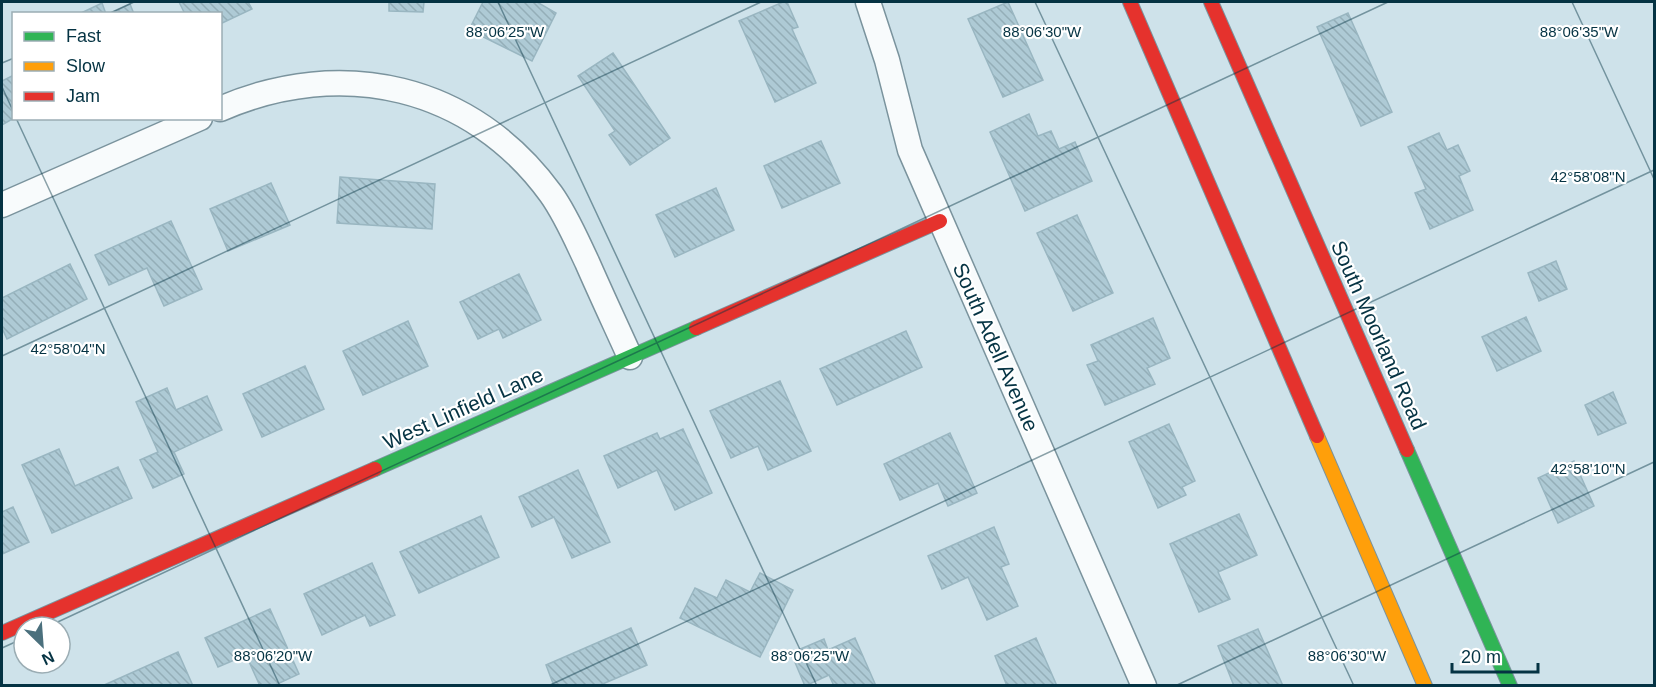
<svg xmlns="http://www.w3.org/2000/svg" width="1656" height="687" font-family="Helvetica,sans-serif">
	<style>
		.building { fill: url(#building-back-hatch); stroke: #99b6c1; stroke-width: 1.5 }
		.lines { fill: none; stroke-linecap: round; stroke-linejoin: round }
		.street-casing { stroke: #7a939d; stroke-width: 27 }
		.fast-casing { stroke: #7a939d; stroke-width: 16 }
		.slow-casing { stroke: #7a939d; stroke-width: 16 }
		.jam-casing { stroke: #7a939d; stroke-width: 16 }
		.street { stroke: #f8fbfc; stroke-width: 24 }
		.fast { stroke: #30b455; stroke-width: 14 }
		.slow { stroke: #ff9f0a; stroke-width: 14 }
		.jam { stroke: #e5322d; stroke-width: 14 }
		.ticks { fill: none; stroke: #053343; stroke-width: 1.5; stroke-opacity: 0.45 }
		.labels { text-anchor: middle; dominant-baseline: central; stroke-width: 4.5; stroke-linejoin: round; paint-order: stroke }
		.street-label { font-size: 21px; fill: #053343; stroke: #fff }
		.ticks-label { font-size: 15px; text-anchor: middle; fill: #053343; stroke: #fff; stroke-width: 4.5; stroke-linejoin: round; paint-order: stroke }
	</style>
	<defs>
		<pattern id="building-back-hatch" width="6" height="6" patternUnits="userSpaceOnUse" patternTransform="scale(1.5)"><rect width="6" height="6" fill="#aecad5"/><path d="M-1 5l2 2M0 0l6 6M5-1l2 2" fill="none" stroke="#94aeb8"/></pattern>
	</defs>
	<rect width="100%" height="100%" fill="#cee2ea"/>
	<g class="building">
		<path d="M179,2H248L252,9L220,24V14H185Z"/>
		<path d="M389,2H424L423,12L389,11Z"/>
		<path d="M483,2H537L556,13L532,61L469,30Z"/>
		<path d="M783,2H787L798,27L792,29L816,83L775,102L739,21Z"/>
		<path d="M1008,2L1043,80L1003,97L968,19Z"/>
		<path d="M102,3L106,14H79Z"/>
		<path d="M130,4L134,14H109Z"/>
		<path d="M1348,13L1392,112L1361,126L1317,27Z"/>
		<path d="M613,53L670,138L630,165L609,135L615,131L578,76Z"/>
		<path d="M14,75V118L2,125V81Z"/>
		<path d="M1029,114L1038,136L1051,131L1059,149L1075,142L1092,181L1025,211L990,132Z"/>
		<path d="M1439,133L1447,150L1458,145L1470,171L1459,176L1473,210L1430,229L1415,193L1426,189L1408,147Z"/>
		<path d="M821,141L840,183L782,208L764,166Z"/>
		<path d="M340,177L435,184L432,229L337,223Z"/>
		<path d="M271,183L290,225L228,251L210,209Z"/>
		<path d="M716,188L734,230L675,257L656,215Z"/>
		<path d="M1077,215L1113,293L1073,311L1037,233Z"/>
		<path d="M171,221L202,289L164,306L147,268L109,285L95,255Z"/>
		<path d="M1556,261L1567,289L1539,301L1528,273Z"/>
		<path d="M70,264L87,299L7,339L2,328V298Z"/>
		<path d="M519,274L541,320L503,338L499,329L478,339L460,302Z"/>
		<path d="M1526,317L1541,351L1497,371L1482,337Z"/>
		<path d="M1153,318L1170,358L1147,368L1155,384L1105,405L1087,365L1098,361L1091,345Z"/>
		<path d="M408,321L428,366L363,395L343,351Z"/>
		<path d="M906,331L922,367L837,405L820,369Z"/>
		<path d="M305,366L324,409L262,437L243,394Z"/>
		<path d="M780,381L811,451L768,470L758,446L731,458L710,411Z"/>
		<path d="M167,388L176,410L207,396L222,430L174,452L184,474L153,488L140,460L158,452L136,402Z"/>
		<path d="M1613,392L1626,423L1598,435L1585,405Z"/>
		<path d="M1169,424L1195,481L1182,487L1186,495L1158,508L1129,442Z"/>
		<path d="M683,429L712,493L675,510L657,470L618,488L604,456L657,433L660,439Z"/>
		<path d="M950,433L977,493L948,506L938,483L900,500L884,464Z"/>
		<path d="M59,449L75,486L118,467L132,498L52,533L22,465Z"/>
		<path d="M1574,461L1594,506L1558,523L1538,478Z"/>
		<path d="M578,470L610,542L572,558L554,517L532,527L519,497Z"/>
		<path d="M13,507L29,542L2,554V512Z"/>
		<path d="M1239,514L1257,555L1218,572L1230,599L1199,612L1170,544Z"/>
		<path d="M481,516L499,557L419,593L400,552Z"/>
		<path d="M994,527L1009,564L1001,567L1018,606L987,620L968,577L942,589L928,556Z"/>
		<path d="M372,563L395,615L370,626L365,615L322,635L304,594Z"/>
		<path d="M760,573L793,590L760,657L680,618L695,588L717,598L726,580L750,592Z"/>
		<path d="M270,609L299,674L273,686H260L246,655L218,667L205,638Z"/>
		<path d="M631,628L647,665L598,686H554L546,665Z"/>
		<path d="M1258,629L1283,686H1234L1218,646Z"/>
		<path d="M855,638L876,686H834L829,675L805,686L791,653L824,639L828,650Z"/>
		<path d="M1036,638L1057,686H1007L995,656Z"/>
		<path d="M178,652L193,686H102Z"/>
	</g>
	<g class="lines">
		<defs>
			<g id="street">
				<path d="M868,2L887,60L910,150L1144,686"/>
				<path d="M220,109C342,56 472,85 551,194C566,215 576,239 587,262C601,294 616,326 630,357"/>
				<path d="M2,205L200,118"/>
			</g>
			<g id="fast">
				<path d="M1407,450L1510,686"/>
				<path d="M375,469L696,328"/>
			</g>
			<path id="slow" d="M1317,436L1425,686"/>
			<g id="jam">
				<path d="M1130,2L1317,436"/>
				<path d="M1211,2L1407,450"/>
				<path d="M696,328L940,221"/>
				<path d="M2,633L375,469"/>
			</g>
		</defs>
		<use href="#street" class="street-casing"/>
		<use href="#fast" class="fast-casing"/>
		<use href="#slow" class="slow-casing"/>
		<use href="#jam" class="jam-casing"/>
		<use href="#street" class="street"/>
		<use href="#fast" class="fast"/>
		<use href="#slow" class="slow"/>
		<use href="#jam" class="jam"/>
	</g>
	<path class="ticks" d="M498,2L817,686M1035,2L1354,686M1572,2L1654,179M108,14L134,2M2,63L14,58M2,87L14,113M16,118L280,686M2,356L761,2M47,627L1388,2M2,648L24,638M548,686L1654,170M1175,686L1654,462"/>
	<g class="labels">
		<g class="street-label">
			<text transform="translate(1379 335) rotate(66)">South Moorland Road</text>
			<text transform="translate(996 347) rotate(66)">South Adell Avenue</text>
			<text transform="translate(463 408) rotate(-24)">West Linfield Lane</text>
		</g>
	</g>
	<g class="ticks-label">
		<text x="505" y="37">88°06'25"W</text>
		<text x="1042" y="37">88°06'30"W</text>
		<text x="1579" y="37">88°06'35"W</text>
		<text x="1588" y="182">42°58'08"N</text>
		<text x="68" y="354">42°58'04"N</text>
		<text x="1588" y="474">42°58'10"N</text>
		<text x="273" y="661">88°06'20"W</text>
		<text x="810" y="661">88°06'25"W</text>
		<text x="1347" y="661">88°06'30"W</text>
	</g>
	<rect width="1656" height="687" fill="none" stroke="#053343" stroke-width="6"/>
	<rect x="12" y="12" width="210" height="108" fill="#ffffff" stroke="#9badb4" stroke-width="1.5"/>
	<rect x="24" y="32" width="30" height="9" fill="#30b455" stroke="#9badb4" stroke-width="1.5"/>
	<text x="66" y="42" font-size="18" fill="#053343">Fast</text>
	<rect x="24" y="62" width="30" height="9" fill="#ff9f0a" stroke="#9badb4" stroke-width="1.5"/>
	<text x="66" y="72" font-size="18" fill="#053343">Slow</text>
	<rect x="24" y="92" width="30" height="9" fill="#e5322d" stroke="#9badb4" stroke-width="1.5"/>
	<text x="66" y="102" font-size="18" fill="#053343">Jam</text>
	<g transform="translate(42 645) rotate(155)"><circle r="28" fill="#ffffff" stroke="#9badb4" stroke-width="1.5"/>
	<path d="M0-4.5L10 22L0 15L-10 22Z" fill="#4b707d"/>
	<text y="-9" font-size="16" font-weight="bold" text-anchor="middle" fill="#053343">N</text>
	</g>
	<path d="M1452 663v9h86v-9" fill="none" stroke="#053343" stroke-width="3"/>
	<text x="1461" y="663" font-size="18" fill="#053343" stroke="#ffffff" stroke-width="4.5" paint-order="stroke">20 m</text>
</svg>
